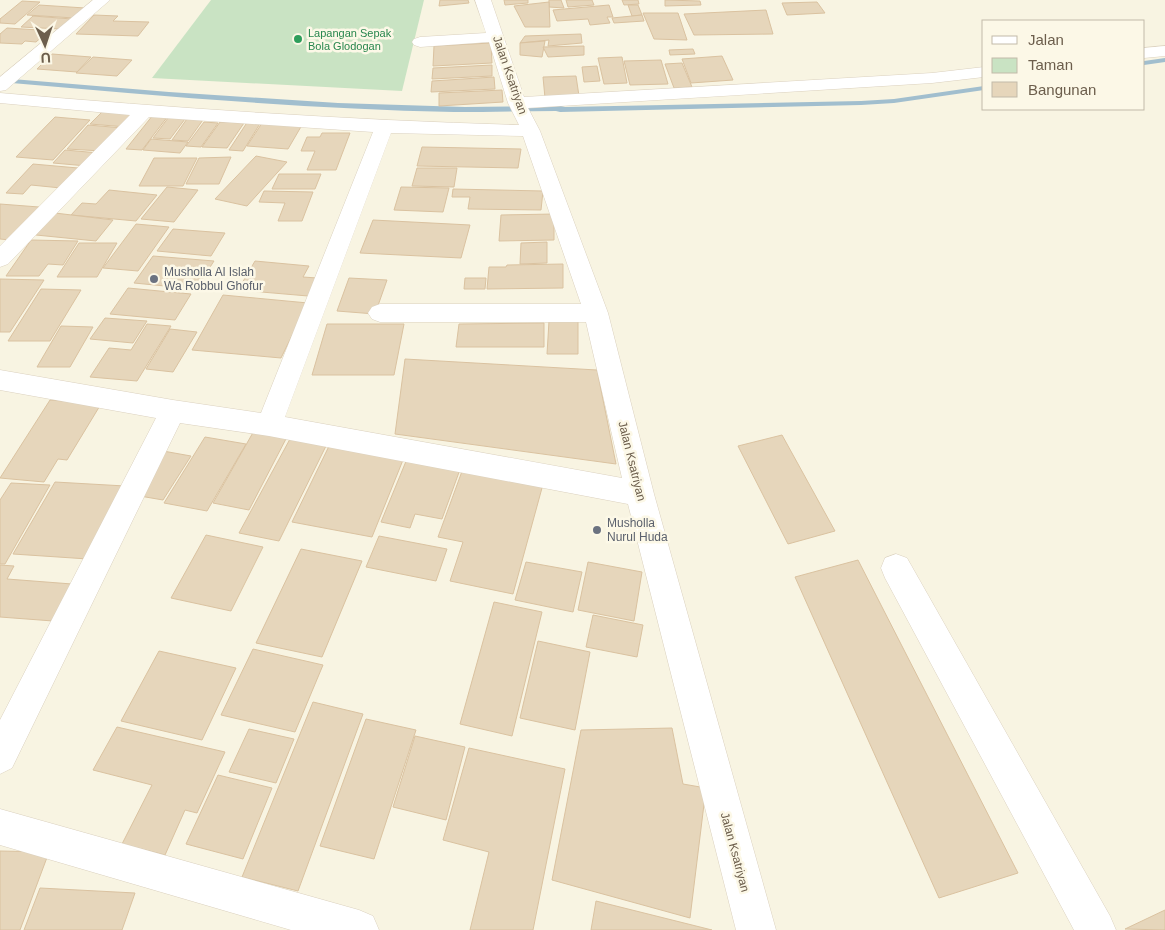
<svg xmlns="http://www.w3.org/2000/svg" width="1165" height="930" font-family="Arial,sans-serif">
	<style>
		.green { fill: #c9e3c3 }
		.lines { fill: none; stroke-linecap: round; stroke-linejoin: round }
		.stream { fill: #a1bece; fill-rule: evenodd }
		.building { fill: #e6d6bb; stroke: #dac2a0 }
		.minor-casing { stroke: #dbd1bf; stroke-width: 1 }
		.minor { fill: #fff; fill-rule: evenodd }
		.leisure-dot { fill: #2e9e5b; stroke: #fcf8e7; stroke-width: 2 }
		.worship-dot { fill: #6b7280; stroke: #fcf8e7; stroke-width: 2 }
		.labels { text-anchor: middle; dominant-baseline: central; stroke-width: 5; stroke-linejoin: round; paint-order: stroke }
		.far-leisure-label { font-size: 11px; fill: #27864d; stroke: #fcf8e7; text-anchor: start }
		.street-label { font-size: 12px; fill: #6c5e4c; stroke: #fcf8e7 }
		.worship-label { font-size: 12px; fill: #5b616d; stroke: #fcf8e7; text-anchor: start }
	</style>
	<rect width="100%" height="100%" fill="#f8f4e2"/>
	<path class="green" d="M211,0H424L402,91L152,78Z"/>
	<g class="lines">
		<g class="stream">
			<path d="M1165,58V62L1144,65V61Z"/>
			<path d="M0,78L169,92L338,103L465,107L561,106L565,107L861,101L894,99L984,86V90L894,103L861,105L560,112L556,111C522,111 488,112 454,112C302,109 151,95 0,82Z"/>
		</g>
	</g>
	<g class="building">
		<path d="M440,0H468L469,3L439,6Z"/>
		<path d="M504,0H528V3L505,5Z"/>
		<path d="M549,0H561L564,8L549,7Z"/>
		<path d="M566,0H592L594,5L568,7Z"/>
		<path d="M622,0H638L639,4L624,5Z"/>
		<path d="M665,0L700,1L701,5L665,6Z"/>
		<path d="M22,1L40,2L15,24L0,23V19Z"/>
		<path d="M549,2L550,27H525L514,6Z"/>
		<path d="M817,2L825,13L787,15L782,3Z"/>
		<path d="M39,5L85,8L74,18L27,15Z"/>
		<path d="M609,5L613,17H607L610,23L590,25L588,19L557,21L553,10Z"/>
		<path d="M628,5H638L642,15L632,16Z"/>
		<path d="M766,10L773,34L694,35L684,14Z"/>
		<path d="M643,13H678L687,40L654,39Z"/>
		<path d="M94,15L118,16L113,21L149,22L138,36L76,34Z"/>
		<path d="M642,15L644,21L614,23L612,18Z"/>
		<path d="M33,16L72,19L61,29L21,27Z"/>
		<path d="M7,28L39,30L36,32L46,33L36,42L25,41L22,44L0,43V34Z"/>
		<path d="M581,34L582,43L548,46L549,40L520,43L525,36Z"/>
		<path d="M545,41L542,57L520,55V43Z"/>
		<path d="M491,43L492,63L433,66L434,46Z"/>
		<path d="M584,46V55L548,57L543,47Z"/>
		<path d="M693,49L695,54L670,55L669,50Z"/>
		<path d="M52,54L91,57L77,72L37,69Z"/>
		<path d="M722,56L733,80L691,83L682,59Z"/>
		<path d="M93,57L132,60L117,76L76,73Z"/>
		<path d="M622,57L627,83L604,84L598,58Z"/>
		<path d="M661,60L668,84L630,85L624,61Z"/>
		<path d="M682,63L692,87L674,88L665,64Z"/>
		<path d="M492,65V76L432,79L433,68Z"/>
		<path d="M597,66L600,81L584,82L582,67Z"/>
		<path d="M576,76L579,96L545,98L543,77Z"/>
		<path d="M494,77L495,89L431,92L432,81Z"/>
		<path d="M502,90L503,102L439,106V93Z"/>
		<path d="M105,109L139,111L126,127L90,124Z"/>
		<path d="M171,114L188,115L170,139L153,138Z"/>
		<path d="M153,115L168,116L142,150L126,149Z"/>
		<path d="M189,116L205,117L188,141L172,140Z"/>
		<path d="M55,117L90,120L53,160L16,157Z"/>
		<path d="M248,121L261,122L243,151L229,150Z"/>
		<path d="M204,122L218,123L201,147L186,146Z"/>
		<path d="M220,122L244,123L227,148L202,147Z"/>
		<path d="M262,123L302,125L288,149L247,146Z"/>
		<path d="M88,125L123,128L102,151L67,149Z"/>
		<path d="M322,133H350L336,170H307L315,151H301L307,137H320Z"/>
		<path d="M151,139L188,142L180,153L143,150Z"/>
		<path d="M422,147L521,149L518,168L417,166Z"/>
		<path d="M65,150L99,153L87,166L53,163Z"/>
		<path d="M256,156L287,162L247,206L215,199Z"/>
		<path d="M231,157L219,184H186L199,158Z"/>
		<path d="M154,158H197L183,186H139Z"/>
		<path d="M33,164L78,168L61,188L31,185L23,194L6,193Z"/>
		<path d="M417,168H457L454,187L412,186Z"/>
		<path d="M279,174H321L315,189H272Z"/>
		<path d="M167,187L198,190L174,222L141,219Z"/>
		<path d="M401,187L449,188L443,212L394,210Z"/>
		<path d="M453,189L543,191L541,210L468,209L470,197H452Z"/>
		<path d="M109,190L157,195L136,221L71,215L82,203L96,204Z"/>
		<path d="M264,191L313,192L302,221H278L285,203L259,202Z"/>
		<path d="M0,204L39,207L10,240L0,239Z"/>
		<path d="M55,213L113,220L96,241L36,235Z"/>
		<path d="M554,214V240L499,241L501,215Z"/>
		<path d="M373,220L470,225L461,258L360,253Z"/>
		<path d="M136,224L169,227L138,271L103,268Z"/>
		<path d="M173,229L225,233L211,256L157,251Z"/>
		<path d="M31,240L78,241L63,265L48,264L39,276H6Z"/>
		<path d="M547,242V263L520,264L521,243Z"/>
		<path d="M79,243H117L97,277H57Z"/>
		<path d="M153,256L214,261L196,289L134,283Z"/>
		<path d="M255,261L309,266L303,277L317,278L308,296L238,290Z"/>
		<path d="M563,264V288L487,289L489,267H506L507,265Z"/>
		<path d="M349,278L387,280L375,314L337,311Z"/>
		<path d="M465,278H486L485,289H464Z"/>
		<path d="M0,279L44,280L10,332H0Z"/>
		<path d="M128,288L191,294L175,320L110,314Z"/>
		<path d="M41,289L81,290L50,341H8Z"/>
		<path d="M223,295L308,303L281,358L192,350Z"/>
		<path d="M105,318L147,321L133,343L90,339Z"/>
		<path d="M549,321H578V354H547Z"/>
		<path d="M544,323V347H456L459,324Z"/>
		<path d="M147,324L171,326L137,381L90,377L109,348L131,350Z"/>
		<path d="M327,324H404L394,375H312Z"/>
		<path d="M61,326L93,327L70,367H37Z"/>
		<path d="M170,329L197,332L173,372L146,369Z"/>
		<path d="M405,359L597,370L616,464L395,434Z"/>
		<path d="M50,400L101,404L67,460L58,459L44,482L0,478Z"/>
		<path d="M255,429L288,435L249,510L213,503Z"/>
		<path d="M782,435L835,531L788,544L738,446Z"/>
		<path d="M205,437L246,444L207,511L164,503Z"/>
		<path d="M290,439L326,446L279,541L239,533Z"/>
		<path d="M331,442L405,455L372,537L292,522Z"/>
		<path d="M163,451L191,456L163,500L134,495Z"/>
		<path d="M409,454L462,464L442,519L415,514L410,528L381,522Z"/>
		<path d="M465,463L545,477L513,594L450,581L463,542L438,537Z"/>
		<path d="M55,482L125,486L88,559L13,554Z"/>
		<path d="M11,483L50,485L5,564H0V500Z"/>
		<path d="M206,535L263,547L231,611L171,598Z"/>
		<path d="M379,536L447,549L436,581L366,567Z"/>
		<path d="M301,549L362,561L322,657L256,643Z"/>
		<path d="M858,560L1018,873L939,898L795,577Z"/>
		<path d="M526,562L582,572L573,612L515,600Z"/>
		<path d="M588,562L642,572L634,621L578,610Z"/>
		<path d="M0,565L14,566L7,579L72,584L53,621L0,617Z"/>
		<path d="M494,602L542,612L512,736L460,724Z"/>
		<path d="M593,615L643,625L637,657L586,647Z"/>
		<path d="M538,641L590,652L575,730L520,718Z"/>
		<path d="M253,649L323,665L295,732L221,715Z"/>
		<path d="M159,651L236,668L202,740L121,721Z"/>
		<path d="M313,702L363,714L298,891L242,877Z"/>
		<path d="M366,719L416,730L374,859L320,846Z"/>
		<path d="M117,727L225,752L197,813L185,810L165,855L122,844L152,785L93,770Z"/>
		<path d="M672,728L683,784L706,788L690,918L552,880L581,730Z"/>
		<path d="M249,729L294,739L276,783L229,772Z"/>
		<path d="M415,736L465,747L446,820L393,807Z"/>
		<path d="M469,748L565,769L533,930H470L489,852L443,840Z"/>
		<path d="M218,775L272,788L243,859L186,844Z"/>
		<path d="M0,851L49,852L20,930H0Z"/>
		<path d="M40,888L135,893L122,930H24Z"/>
		<path d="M596,901L712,930H591Z"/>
		<path d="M1165,910V930L1125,929Z"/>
	</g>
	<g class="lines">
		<defs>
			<g id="minor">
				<path d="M93,0H110L6,90L0,91V77Z"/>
				<path d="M475,0H491L524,97L932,73L984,67V77L932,83L528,108L540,131L608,313L654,494L776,930H736L628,504L269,436L180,423L12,768L0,774V720L156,418L0,390V370L173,400L261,413L373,132L149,117L8,264L0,267V246L130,115L0,103V93C173,108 345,120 519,125L508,103L489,42L420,47L414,45L412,42L414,39L420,37L486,33ZM391,133L523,136L581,304H380L372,307L368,313L372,319L380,322H586L622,478L285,417Z"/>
				<path d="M1165,46V56L1144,58V48Z"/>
				<path d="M896,554L907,558L1110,916L1116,930H1074L885,578L881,568L885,558Z"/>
				<path d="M0,809L359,910L373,916L379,930H291L0,845Z"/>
			</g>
		</defs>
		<use href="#minor" class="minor-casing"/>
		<use href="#minor" class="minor"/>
	</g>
	<circle class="leisure-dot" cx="298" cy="39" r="5"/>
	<g class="worship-dot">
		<circle cx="154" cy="279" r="5"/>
		<circle cx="597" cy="530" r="5"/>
	</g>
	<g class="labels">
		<g class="far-leisure-label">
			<text x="308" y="33">Lapangan Sepak<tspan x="308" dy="13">Bola Glodogan</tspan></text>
		</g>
		<g class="street-label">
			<text transform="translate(510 75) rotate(71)">Jalan Ksatriyan</text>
			<text transform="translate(632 461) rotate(76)">Jalan Ksatriyan</text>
			<text transform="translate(735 852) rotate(75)">Jalan Ksatriyan</text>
		</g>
		<g class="worship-label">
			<text x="164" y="272">Musholla Al Islah<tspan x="164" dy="14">Wa Robbul Ghofur</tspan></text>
			<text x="607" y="523">Musholla<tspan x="607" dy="14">Nurul Huda</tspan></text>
		</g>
	</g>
	<rect x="982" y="20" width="162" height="90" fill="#fcf8e7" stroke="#c2baa9"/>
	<rect x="992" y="36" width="25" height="8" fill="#ffffff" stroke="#c2baa9"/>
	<text x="1028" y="45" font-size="15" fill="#6c5e4c">Jalan</text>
	<rect x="992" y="58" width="25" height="15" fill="#c9e3c3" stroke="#c2baa9"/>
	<text x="1028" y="70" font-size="15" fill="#6c5e4c">Taman</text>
	<rect x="992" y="82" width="25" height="15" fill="#e6d6bb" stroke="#c2baa9"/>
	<text x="1028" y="95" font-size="15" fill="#6c5e4c">Bangunan</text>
	<g transform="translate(45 45) rotate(177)" stroke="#fcf8e7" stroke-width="4" paint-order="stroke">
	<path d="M0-4L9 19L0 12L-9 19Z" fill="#6c5e4c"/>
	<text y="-8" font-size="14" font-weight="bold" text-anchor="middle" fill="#6c5e4c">U</text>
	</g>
</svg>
